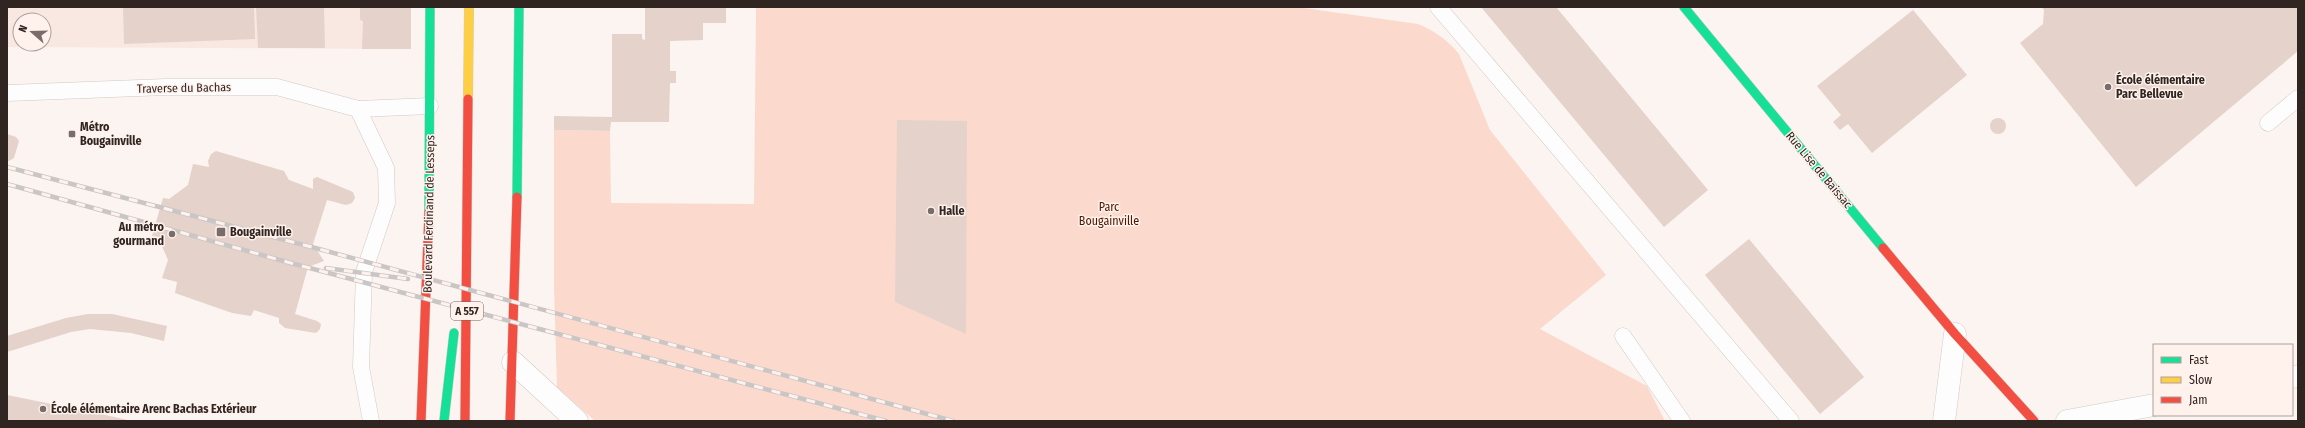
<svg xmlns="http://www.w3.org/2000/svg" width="2305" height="428" font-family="'Fira Sans Condensed',sans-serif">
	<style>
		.built { fill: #f9e8e2; fill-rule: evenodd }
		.green { fill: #fbdacd }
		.building { fill: #e4d2cb }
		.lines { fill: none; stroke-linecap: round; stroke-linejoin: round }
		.lane-casing { stroke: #d2c9c5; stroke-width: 17 }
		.street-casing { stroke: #d2c9c5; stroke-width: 23 }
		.fast-casing { stroke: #d2c9c5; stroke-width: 10 }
		.slow-casing { stroke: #d2c9c5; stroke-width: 10 }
		.jam-casing { stroke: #d2c9c5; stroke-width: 10 }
		.lane { stroke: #fefdfd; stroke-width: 16 }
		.street { stroke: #fefdfd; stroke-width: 22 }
		.fast { stroke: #16e098; stroke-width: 9 }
		.slow { stroke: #ffcf43; stroke-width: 9 }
		.jam { stroke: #f24e42; stroke-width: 9 }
		.rail-casing { stroke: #c9c6c5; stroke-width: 4.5 }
		.rail { stroke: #fff2ed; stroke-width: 3; stroke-dasharray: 9; stroke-linecap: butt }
		.poi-dot { fill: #786d6a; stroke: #fff2ed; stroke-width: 1.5 }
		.labels { text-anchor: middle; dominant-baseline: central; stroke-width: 3; stroke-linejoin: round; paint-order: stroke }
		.shield { fill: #fff2ed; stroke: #6f625e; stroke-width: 1 }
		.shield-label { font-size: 11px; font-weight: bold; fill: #312521 }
		.poi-label { font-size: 12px; font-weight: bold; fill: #312521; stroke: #fff2ed; text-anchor: start }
		.street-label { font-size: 12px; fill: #312521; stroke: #fff2ed }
		.park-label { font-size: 12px; fill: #511600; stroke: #fff2ed }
	</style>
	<rect width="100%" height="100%" fill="#fbf4f1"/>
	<path class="built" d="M7,7H411V49L7,47ZM20,20H44V44H20Z"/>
	<path class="green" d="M756,7H1297L1418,24C1435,31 1448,40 1459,54L1490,130L1606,275L1540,329L1647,386L1665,421H595L557,387L554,287V130L610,131L611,203L754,204Z"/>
	<g class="building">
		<path d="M123,7H254L255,39L124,44Z"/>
		<path d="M256,7H324L325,48H258Z"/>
		<path d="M360,7H411V49H362L363,21L360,20Z"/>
		<path d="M645,7H726V23H703V40L670,41V71H676V83H670L669,122H611L610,131L554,130V116L612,117V34H642V39L645,40Z"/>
		<path d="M1481,7H1556L1708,190L1664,227Z"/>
		<path d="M2042,7H2298V51L2136,187L2020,43L2043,24L2044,10Z"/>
		<path d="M1913,10L1967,75L1872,153L1848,124L1840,130L1833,122L1841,115L1817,86Z"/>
		<circle cx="1998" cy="126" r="8"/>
		<path d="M897,120L967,121L966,334L895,302Z"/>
		<path d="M7,134L16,137L19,141L14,158L9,161L7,160Z"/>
		<path d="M216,151L284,171L289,180L313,189V179L317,177L353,192L355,198L352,203L346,205L327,200L313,244L324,261L308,267L295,314L317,321L321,324L320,329L316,333L285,328L279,323V318L254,310L251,316L232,313L175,293L177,282L162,278L168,260L158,237L152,236L163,198L169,199L188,185L193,164L209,167L208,161L211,154Z"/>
		<path d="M1749,239L1864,377L1820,414L1705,275Z"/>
		<path d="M88,314H112L167,326L164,341L131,333L90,329L71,332L7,352V336L66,318Z"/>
		<path d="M7,395L101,414L132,421H7Z"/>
	</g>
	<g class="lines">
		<defs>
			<g id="lane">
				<path d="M1438,7L1791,421"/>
				<path d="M7,93L166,87H277L358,109L430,106"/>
				<path d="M358,109L386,168L387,203L364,272L361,367L371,421"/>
				<path d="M2268,123L2298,98"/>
				<path d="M1623,336L1682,421"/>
			</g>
			<g id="street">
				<path d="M513,362L577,421"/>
				<path d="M2292,377L2298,376"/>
				<path d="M1944,421L1955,334"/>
				<path d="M2067,421L2154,405"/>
			</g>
			<g id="fast">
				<path d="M1684,7L1883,248"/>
				<path d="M517,197L519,7"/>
				<path d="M429,212L430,7"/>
				<path d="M444,421L454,333"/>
			</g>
			<path id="slow" d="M468,99L469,7"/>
			<g id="jam">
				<path d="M1883,248L1955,334L2034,421"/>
				<path d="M421,421L429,212"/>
				<path d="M465,421L468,99"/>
				<path d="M510,421L517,197"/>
			</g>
		</defs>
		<use href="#lane" class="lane-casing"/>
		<use href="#street" class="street-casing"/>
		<use href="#fast" class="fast-casing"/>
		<use href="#slow" class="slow-casing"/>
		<use href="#jam" class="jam-casing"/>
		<use href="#lane" class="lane"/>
		<use href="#street" class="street"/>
		<use href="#fast" class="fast"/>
		<use href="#slow" class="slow"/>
		<use href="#jam" class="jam"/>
		<defs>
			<g id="rail">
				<path d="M7,167L319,249L953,421"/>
				<path d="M7,184L287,262L886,421"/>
				<path d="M326,268L408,279"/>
			</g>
		</defs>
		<use href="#rail" class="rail-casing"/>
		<use href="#rail" class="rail"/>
	</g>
	<g class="poi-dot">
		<circle cx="2108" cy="87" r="4"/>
		<rect x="68" y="130" width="8" height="8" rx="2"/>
		<circle cx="931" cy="211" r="4"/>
		<rect x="216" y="227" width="10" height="10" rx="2"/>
		<circle cx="172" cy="234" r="4"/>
		<circle cx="43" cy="409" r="4"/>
	</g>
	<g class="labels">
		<rect class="shield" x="451" y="302" width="32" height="18" rx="3"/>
		<g class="shield-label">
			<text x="467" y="311">A 557</text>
		</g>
		<g class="poi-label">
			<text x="2116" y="80">École élémentaire<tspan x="2116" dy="14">Parc Bellevue</tspan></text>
			<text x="80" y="127">Métro<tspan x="80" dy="14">Bougainville</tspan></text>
			<text x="939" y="211">Halle</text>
			<text x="164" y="227" text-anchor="end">Au métro<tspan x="164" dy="14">gourmand</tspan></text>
			<text x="230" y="232">Bougainville</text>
			<text x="51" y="409">École élémentaire Arenc Bachas Extérieur</text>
		</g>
		<g class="street-label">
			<text transform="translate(184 88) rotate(-1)">Traverse du Bachas</text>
			<text transform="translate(1819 170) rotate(50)">Rue Lise de Baissac</text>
			<text transform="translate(429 214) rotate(-89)">Boulevard Ferdinand de Lesseps</text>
		</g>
		<g class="park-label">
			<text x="1109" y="207">Parc<tspan x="1109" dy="14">Bougainville</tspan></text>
		</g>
	</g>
	<rect width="2305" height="428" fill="none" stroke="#312521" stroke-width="16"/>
	<rect x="2153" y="344" width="140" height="72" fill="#fff2ed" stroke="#ada09b"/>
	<rect x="2161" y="357" width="20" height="6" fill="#16e098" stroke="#ada09b"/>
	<text x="2189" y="364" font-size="12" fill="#312521">Fast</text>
	<rect x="2161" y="377" width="20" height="6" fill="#ffcf43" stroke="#ada09b"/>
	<text x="2189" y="384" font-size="12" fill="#312521">Slow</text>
	<rect x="2161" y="397" width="20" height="6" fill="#f24e42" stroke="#ada09b"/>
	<text x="2189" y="404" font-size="12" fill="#312521">Jam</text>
	<g transform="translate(32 32) rotate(290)"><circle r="19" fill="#fff2ed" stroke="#ada09b"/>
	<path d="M0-3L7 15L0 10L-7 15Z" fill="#786d6a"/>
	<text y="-6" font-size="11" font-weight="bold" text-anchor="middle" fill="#312521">N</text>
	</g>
</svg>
